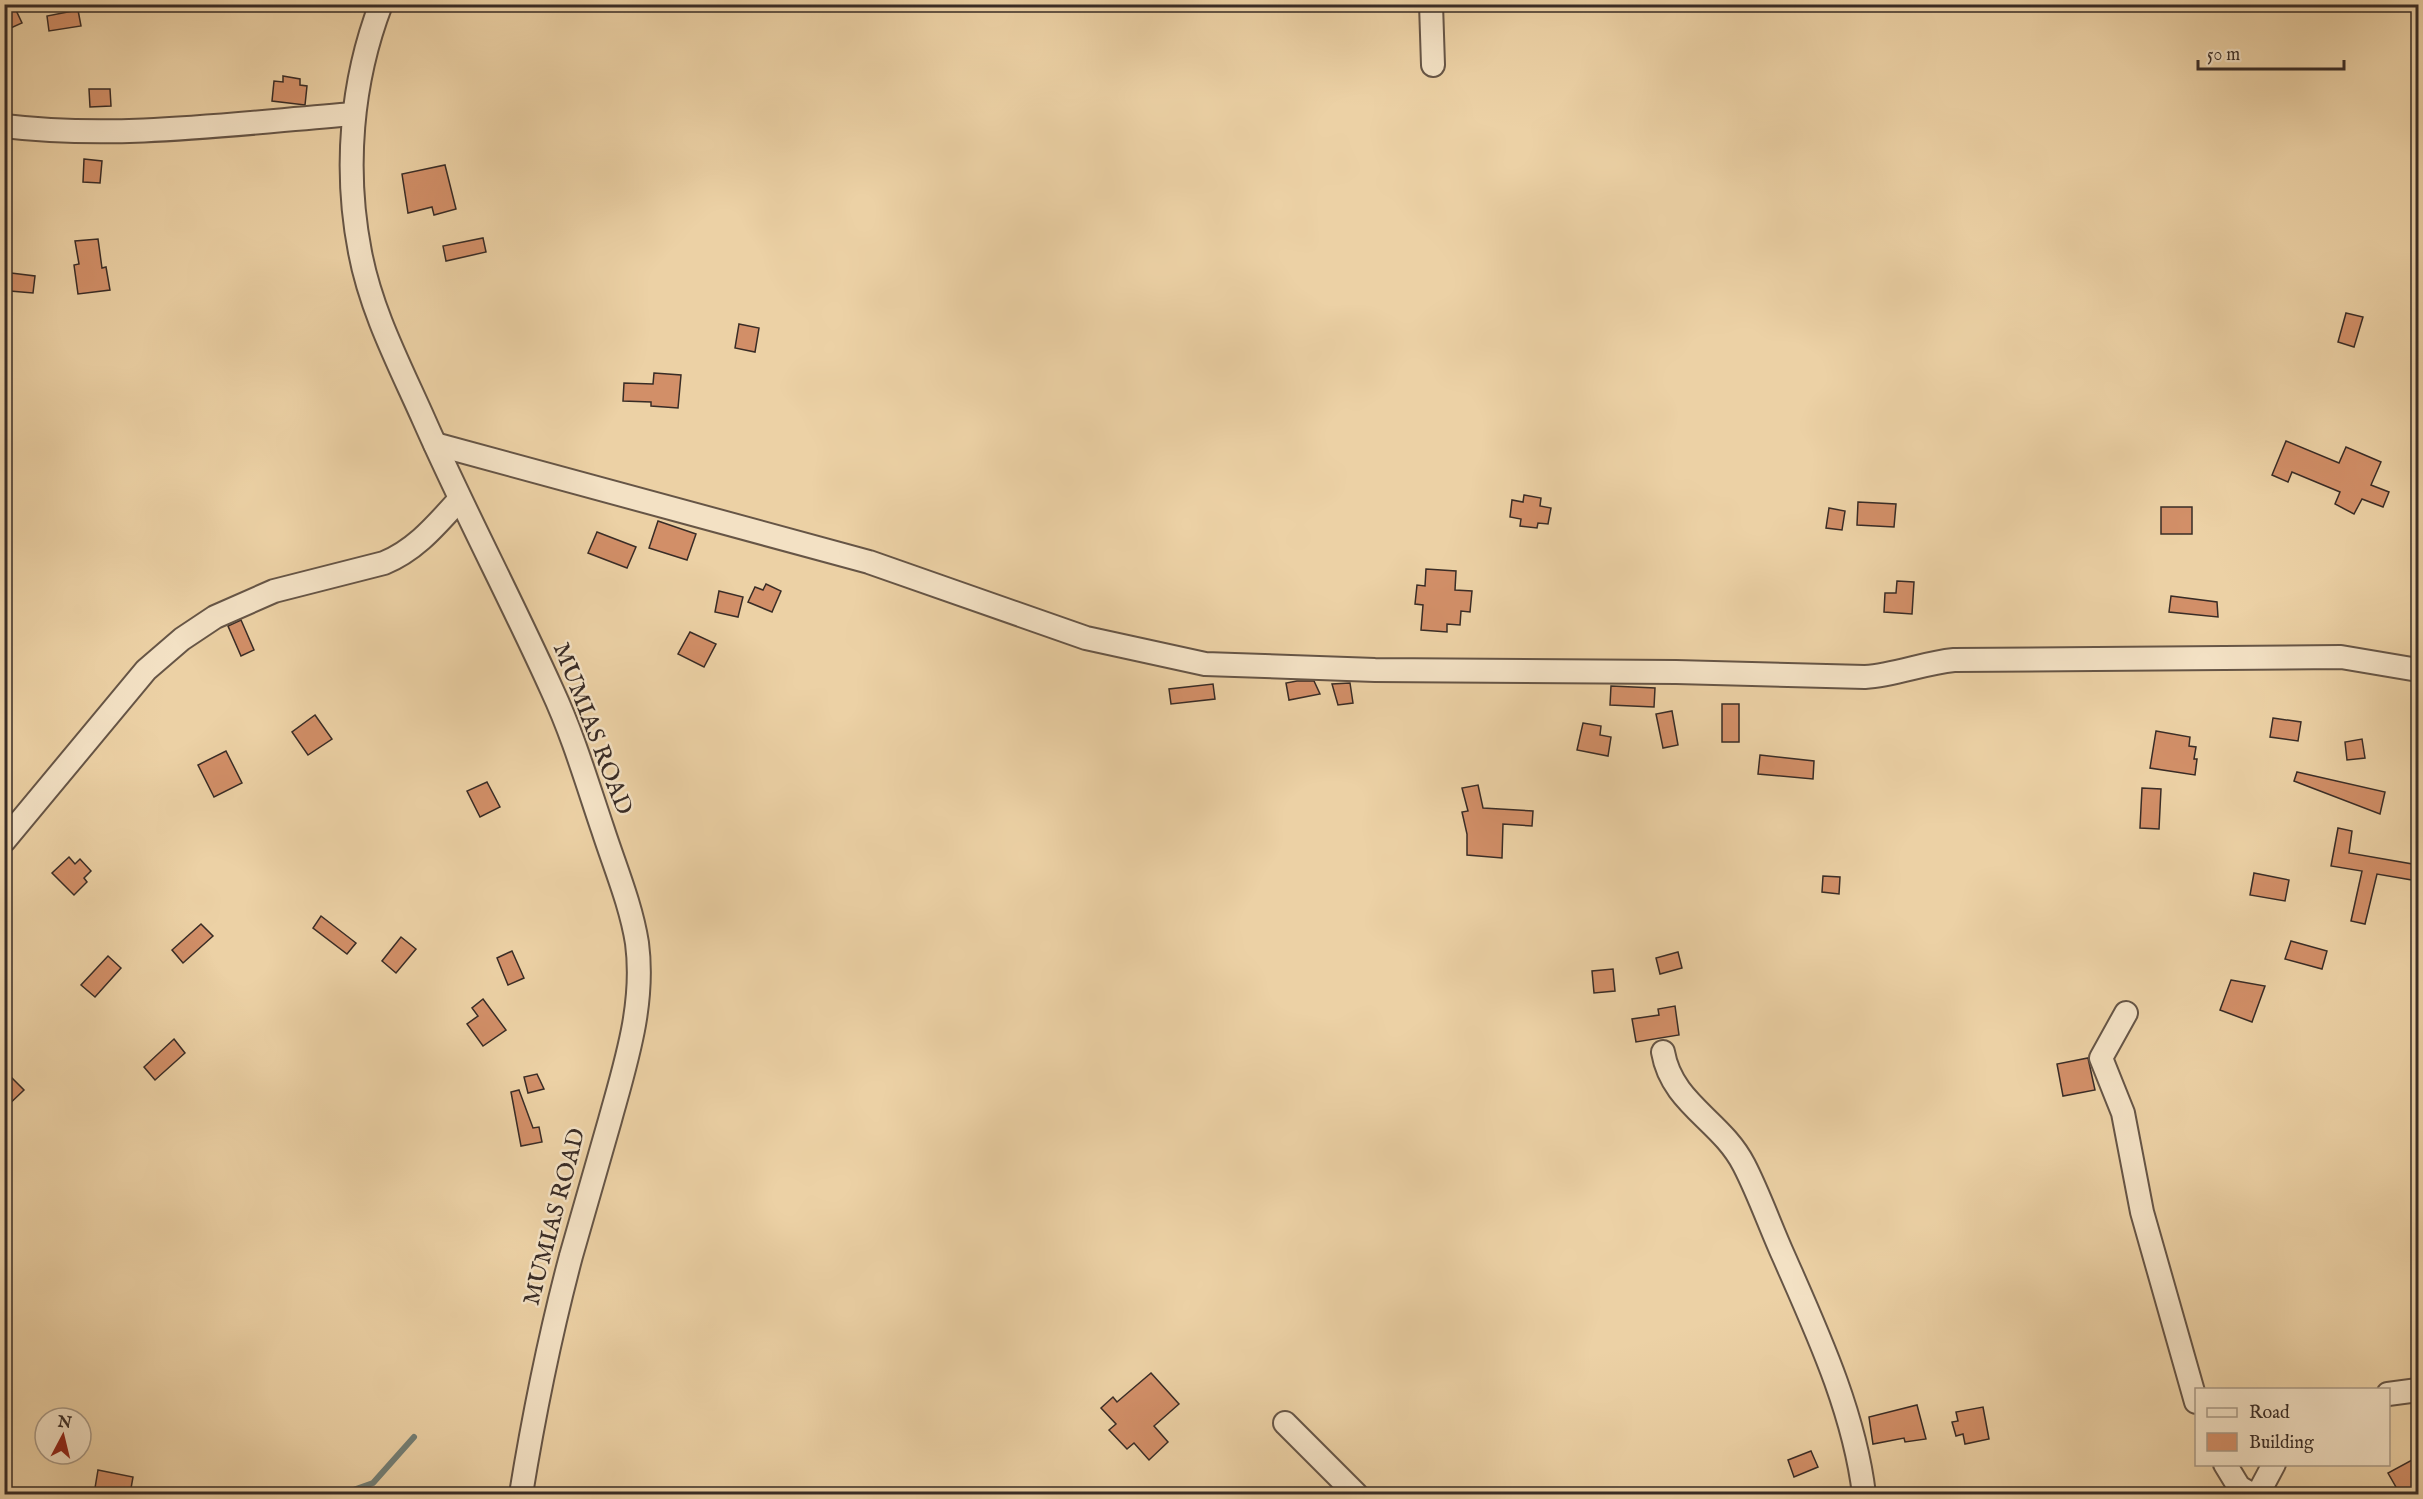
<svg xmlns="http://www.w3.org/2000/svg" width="2423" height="1499" font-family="'IM FELL English',serif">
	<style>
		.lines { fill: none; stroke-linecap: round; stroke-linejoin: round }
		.stream { stroke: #737f76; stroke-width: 6 }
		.building { fill: #d28f68; stroke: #392c26; stroke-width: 1.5 }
		.minor-casing { stroke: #665546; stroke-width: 26 }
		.minor { stroke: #f3e1c4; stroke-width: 22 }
		.labels { text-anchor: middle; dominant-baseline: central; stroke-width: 5; stroke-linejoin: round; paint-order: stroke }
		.street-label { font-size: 24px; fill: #392c26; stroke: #f3e1c4 }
	</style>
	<rect width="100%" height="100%" fill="#ecd1a5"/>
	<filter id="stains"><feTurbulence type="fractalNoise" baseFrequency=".00333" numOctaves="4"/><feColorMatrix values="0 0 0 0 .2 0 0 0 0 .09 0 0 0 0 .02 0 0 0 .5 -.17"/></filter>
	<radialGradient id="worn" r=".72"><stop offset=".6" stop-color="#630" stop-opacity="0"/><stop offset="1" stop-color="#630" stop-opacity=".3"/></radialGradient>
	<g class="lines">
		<path class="stream" d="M342,1494L373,1483L414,1437"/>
	</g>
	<g class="building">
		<path d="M4,4H13L22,23L4,31Z"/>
		<path d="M78,10L81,26L49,31L47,16Z"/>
		<path d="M283,76L300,79V85L307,86L305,105L272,101L274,81L283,82Z"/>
		<path d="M89,89H110L111,106L90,107Z"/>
		<path d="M84,159L102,161L100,183L83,182Z"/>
		<path d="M445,165L456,209L434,215L432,207L408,213L402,174Z"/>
		<path d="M483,238L486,252L446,261L443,246Z"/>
		<path d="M98,239L102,268L106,267L110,290L78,294L74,265L79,264L75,241Z"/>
		<path d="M11,273L35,276L33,293L10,291Z"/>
		<path d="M2346,313L2363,317L2354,347L2338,342Z"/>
		<path d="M739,324L759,328L755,352L735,348Z"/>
		<path d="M654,373L681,375L678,408L651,406V402L623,401L624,383L653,384Z"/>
		<path d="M2286,441L2339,463L2346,447L2381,462L2371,485L2389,492L2383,507L2362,499L2354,514L2335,504L2340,492L2292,472L2288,482L2272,475Z"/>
		<path d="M1524,495L1541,498L1540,506L1551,508L1548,524L1538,523L1537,528L1520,526L1521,519L1510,517L1512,500L1523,502Z"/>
		<path d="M1858,502L1896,504L1894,527L1857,525Z"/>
		<rect x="2161" y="507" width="31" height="27"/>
		<path d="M1829,508L1845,511L1842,530L1826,528Z"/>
		<path d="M658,521L696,534L687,560L649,548Z"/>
		<path d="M597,532L636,547L627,568L588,553Z"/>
		<path d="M1426,569L1456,571L1455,590L1472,591L1470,612L1461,611L1460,625L1447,624V632L1421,630L1423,605L1415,604L1417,585L1425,586Z"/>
		<path d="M1897,581L1914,582L1912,614L1884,612L1885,593H1896Z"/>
		<path d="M766,584L781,591L772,612L748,602L755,587L763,590Z"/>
		<path d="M719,591L743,597L738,617L715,612Z"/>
		<path d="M2171,596L2217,602L2218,617L2169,612Z"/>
		<path d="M241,620L254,650L241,656L228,626Z"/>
		<path d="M690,632L716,644L704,667L678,654Z"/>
		<path d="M1297,681H1314L1320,694L1289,700L1286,683Z"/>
		<path d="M1350,683L1353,703L1338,705L1332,684Z"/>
		<path d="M1213,684L1215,699L1171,704L1169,689Z"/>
		<path d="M1611,686L1655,688L1654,707L1610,705Z"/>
		<rect x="1722" y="704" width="17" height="38"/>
		<path d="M1672,711L1678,745L1663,748L1656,714Z"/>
		<path d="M315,715L332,739L308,755L292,732Z"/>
		<path d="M2273,718L2301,722L2298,741L2270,737Z"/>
		<path d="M1583,723L1601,726L1600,735L1611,737L1608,756L1577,750Z"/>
		<path d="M2156,731L2190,737L2189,746L2196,747L2194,759H2197L2195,775L2150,768Z"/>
		<path d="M2362,739L2365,758L2347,760L2345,742Z"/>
		<path d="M226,751L242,783L214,797L198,765Z"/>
		<path d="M1760,755L1814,761L1813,779L1758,774Z"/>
		<path d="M2297,772L2385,792L2380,814L2294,781Z"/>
		<path d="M487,782L500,807L480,817L467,791Z"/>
		<path d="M1478,785L1483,808L1533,811L1532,826L1503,824L1502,858L1467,855V834L1462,812L1468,811L1462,788Z"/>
		<path d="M2142,788L2161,789L2159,829L2140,828Z"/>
		<path d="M2338,828L2352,831L2349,853L2418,865V881L2377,874L2365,924L2351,921L2362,871L2331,866Z"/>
		<path d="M69,857L75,864L80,859L91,871L84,878L87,882L74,895L52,873Z"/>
		<path d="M2254,873L2289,880L2285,901L2250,895Z"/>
		<path d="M1823,876L1840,877L1839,894L1822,892Z"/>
		<path d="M321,916L356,943L347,954L313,928Z"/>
		<path d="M201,924L213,936L183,963L172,950Z"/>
		<path d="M401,937L416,949L396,973L382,961Z"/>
		<path d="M2291,941L2327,951L2322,969L2285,959Z"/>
		<path d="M512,951L524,978L508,985L497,958Z"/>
		<path d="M1678,952L1682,968L1660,974L1656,958Z"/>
		<path d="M108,956L121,968L95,997L81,985Z"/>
		<path d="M1613,969L1615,991L1594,993L1592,971Z"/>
		<path d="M2231,980L2265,986L2252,1022L2220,1010Z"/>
		<path d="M483,999L506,1030L483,1046L467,1024L478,1016L472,1008Z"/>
		<path d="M1675,1006L1679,1035L1636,1042L1632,1019L1659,1015L1658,1009Z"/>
		<path d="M174,1039L185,1053L155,1080L144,1067Z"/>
		<path d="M2088,1058L2095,1090L2063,1096L2057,1064Z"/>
		<path d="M4,1070L24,1090L4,1109Z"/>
		<path d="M537,1074L544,1089L528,1093L524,1077Z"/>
		<path d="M519,1090L533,1128L539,1127L542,1142L521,1146L511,1092Z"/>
		<path d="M1151,1373L1179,1404L1154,1426L1168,1442L1149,1460L1134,1443L1127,1449L1109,1430L1116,1424L1101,1408L1113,1397L1117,1402Z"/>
		<path d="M1917,1405L1926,1439L1905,1442L1904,1438L1873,1444L1869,1417Z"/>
		<path d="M1983,1407L1989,1439L1965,1444L1963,1434L1956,1436L1952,1422L1958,1421L1956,1412Z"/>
		<path d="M1811,1451L1818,1467L1794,1477L1788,1460Z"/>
		<path d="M2412,1460L2418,1472V1494H2400L2388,1473Z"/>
		<path d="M98,1470L133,1477L130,1494H94Z"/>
	</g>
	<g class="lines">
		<defs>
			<g id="minor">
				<path d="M381,4C351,82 344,170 360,252C371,311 400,366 424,420C464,511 511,599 552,690C573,735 587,783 603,830C615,867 631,905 637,943C645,1004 626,1062 610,1120C597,1166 584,1211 571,1256C550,1335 534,1414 521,1494"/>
				<path d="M1431,4L1433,65"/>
				<path d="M4,126C121,140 238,123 354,114"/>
				<path d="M435,444L869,562L1086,638L1205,664L1375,670L1676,672L1865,677C1896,675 1923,663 1954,660L2341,657L2418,670"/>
				<path d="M4,841L146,670L182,639L215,617L274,591L384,563C416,550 437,524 459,500"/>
				<path d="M2126,1013L2101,1058L2123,1113L2142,1212L2196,1402"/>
				<path d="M1663,1052C1672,1104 1721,1120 1744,1165C1759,1194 1770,1226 1784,1257C1817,1332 1854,1411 1864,1494"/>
				<path d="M2388,1394L2418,1390"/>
				<path d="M1285,1423L1356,1494"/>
				<path d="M2225,1464L2239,1487L2251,1494"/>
				<path d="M2258,1494L2274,1464"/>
			</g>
		</defs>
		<use href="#minor" class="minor-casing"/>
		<use href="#minor" class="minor"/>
	</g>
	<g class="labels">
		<g class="street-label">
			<text transform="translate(592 729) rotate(69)">MUMIAS ROAD</text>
			<text transform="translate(555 1217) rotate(-75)">MUMIAS ROAD</text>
		</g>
	</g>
	<rect width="2423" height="1499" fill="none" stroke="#ecd1a5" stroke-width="24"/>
	<rect x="6" y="6" width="2411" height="1487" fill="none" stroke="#392c26" stroke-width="3"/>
	<rect x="12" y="12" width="2399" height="1475" fill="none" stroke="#392c26" stroke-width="1.5"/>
	<rect x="2195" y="1388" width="195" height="78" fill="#f3e1c4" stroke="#a99985" stroke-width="1.5"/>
	<rect x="2207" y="1408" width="30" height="9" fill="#f3e1c4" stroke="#a99985" stroke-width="1.5"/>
	<text x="2249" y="1418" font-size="18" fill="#392c26">Road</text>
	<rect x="2207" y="1433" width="30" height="18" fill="#d28f68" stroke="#a99985" stroke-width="1.5"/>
	<text x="2249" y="1448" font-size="18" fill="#392c26">Building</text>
	<g transform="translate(63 1436) rotate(7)"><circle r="28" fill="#f3e1c4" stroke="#a99985" stroke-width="1.5"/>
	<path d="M0-4.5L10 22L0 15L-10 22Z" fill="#8f2418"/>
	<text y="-9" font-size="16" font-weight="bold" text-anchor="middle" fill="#392c26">N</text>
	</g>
	<path d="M2198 60v9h146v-9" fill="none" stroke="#392c26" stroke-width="3"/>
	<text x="2207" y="60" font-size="18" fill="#392c26" stroke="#f3e1c4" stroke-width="4.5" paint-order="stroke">50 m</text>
	<rect width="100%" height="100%" filter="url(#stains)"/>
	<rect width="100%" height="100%" fill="url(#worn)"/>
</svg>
